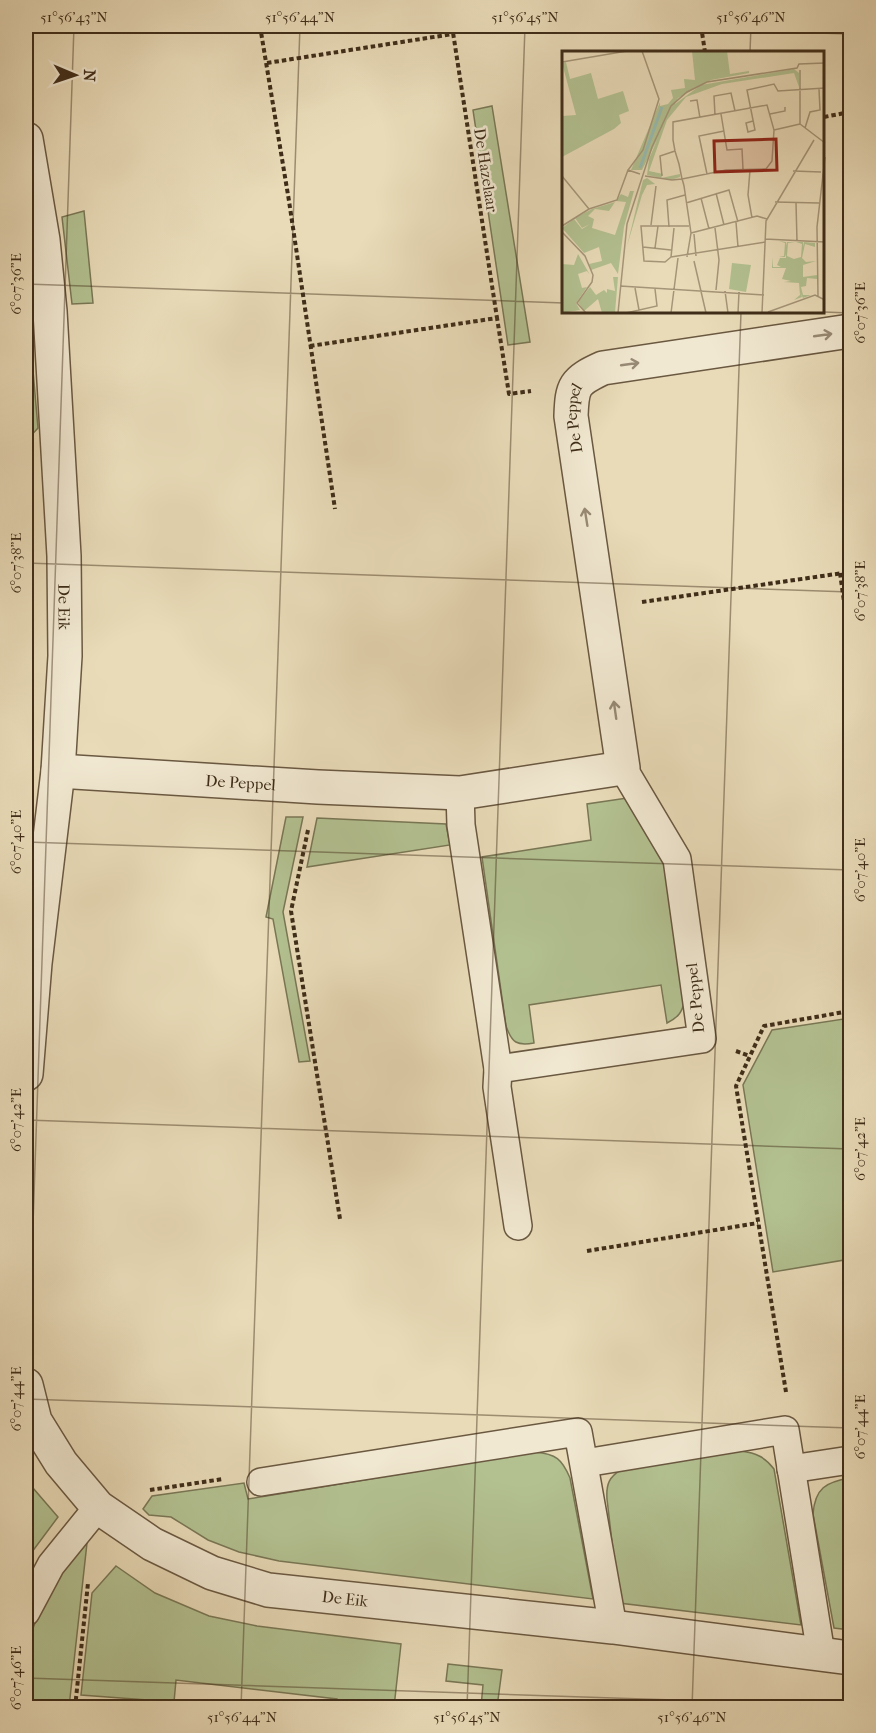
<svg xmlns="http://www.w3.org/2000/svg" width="876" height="1733" font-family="'IM FELL French Canon',serif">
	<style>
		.green { fill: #b3c191; stroke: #797755; stroke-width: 1.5 }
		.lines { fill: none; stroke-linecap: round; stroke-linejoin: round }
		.lane-casing { stroke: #6a5841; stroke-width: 30 }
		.street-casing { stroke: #6a5841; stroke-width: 36 }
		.path { stroke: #3f2d19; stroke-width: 4; stroke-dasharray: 4.5 3; stroke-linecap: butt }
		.lane { stroke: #f1e8d1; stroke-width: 27 }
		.street { stroke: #f1e8d1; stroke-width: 33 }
		.oneway { stroke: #988a75 }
		.ticks { fill: none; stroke: #3f2d19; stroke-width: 1.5; stroke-opacity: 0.45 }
		.labels { text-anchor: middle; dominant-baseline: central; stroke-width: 5; stroke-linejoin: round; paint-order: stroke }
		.street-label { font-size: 16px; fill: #3f2d19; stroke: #f1e8d1 }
		.inset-river { fill: none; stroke: #97bbb1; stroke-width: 3 }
		.inset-road { fill: none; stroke: #a59578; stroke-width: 1.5 }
		.view { fill: #8f2418; fill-opacity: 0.15; stroke: #8f2418; stroke-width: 3 }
		.inset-edge { fill: none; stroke: #3f2d19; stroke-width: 3 }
		.neatline { fill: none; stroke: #3f2d19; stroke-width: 2 }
		.ticks-label { font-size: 15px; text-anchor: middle; fill: #3f2d19 }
	</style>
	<rect width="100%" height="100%" fill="#e9dbb8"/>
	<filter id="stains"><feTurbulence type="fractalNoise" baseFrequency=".00333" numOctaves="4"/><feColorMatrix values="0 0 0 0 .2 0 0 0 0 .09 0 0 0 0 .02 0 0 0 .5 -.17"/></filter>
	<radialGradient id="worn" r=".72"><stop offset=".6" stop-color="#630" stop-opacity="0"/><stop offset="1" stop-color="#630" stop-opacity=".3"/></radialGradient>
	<g class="green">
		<path d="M492,106L530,342L508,345L473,110Z"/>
		<path d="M84,211L93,303L72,304L62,217Z"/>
		<path d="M26,325H29L38,428L26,441Z"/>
		<path d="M26,647L28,650L26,739Z"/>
		<path d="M627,798L665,866L685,1000C682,1012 679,1017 667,1023L661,985L529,1005L534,1043C517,1046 512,1043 506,1026L482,857L591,840L587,804Z"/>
		<path d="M286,817H303L283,912L310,1061L299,1062L273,919L266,917Z"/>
		<path d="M317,818L446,824L450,845L307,867Z"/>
		<path d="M850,1018V1259L773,1272L743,1085L772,1030Z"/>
		<path d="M741,1451C756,1453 765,1457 774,1469L801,1625L619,1603L607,1499C606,1484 609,1477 622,1469Z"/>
		<path d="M535,1452C556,1454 562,1459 570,1478L593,1599L279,1561L239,1552L208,1540L171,1517L149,1515L143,1509L152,1496L244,1483L248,1499Z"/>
		<path d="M26,1475L33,1488L58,1517L26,1560Z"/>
		<path d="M850,1478V1630L834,1628L813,1514C815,1488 826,1482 850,1478Z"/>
		<path d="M87,1543L69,1707L26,1708C26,1692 24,1676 26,1661C31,1615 56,1574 87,1543Z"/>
		<path d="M116,1566L155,1593L209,1616L257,1626L401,1644L394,1707H337V1699L176,1680L174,1702L81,1695L92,1593Z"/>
		<path d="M448,1664L502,1670L497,1707H481L483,1685L446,1681Z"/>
	</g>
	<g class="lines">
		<defs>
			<g id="lane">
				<path d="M460,793L461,825L498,1069L497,1087L518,1226"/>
				<path d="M498,1069L702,1039L677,859L623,768"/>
				<path d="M585,1463L785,1430L821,1654"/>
				<path d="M791,1469L850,1460"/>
				<path d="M261,1482L578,1432L613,1627"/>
				<path d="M26,1612L51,1565L98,1507"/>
			</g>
			<g id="street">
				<path id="s1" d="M26,139L43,240L50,311L64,556L65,656L58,771L35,963L26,1074"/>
				<path id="s2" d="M58,771L318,787L460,793L623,768L571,416C572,386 574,381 603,368L850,331"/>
				<path id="s3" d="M26,1385L35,1421L61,1463L98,1507L152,1544L212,1573L268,1590L613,1627L850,1658"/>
			</g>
		</defs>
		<use href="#lane" class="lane-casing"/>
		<use href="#street" class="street-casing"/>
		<g class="path">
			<path d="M260,26L289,201L335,509"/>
			<path d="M452,26L497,318"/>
			<path d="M701,26L705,52"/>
			<path d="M267,63L453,34"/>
			<path d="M824,117L850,112"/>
			<path d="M310,346L497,318L509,394L531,391"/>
			<path d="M840,573L850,644"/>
			<path d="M642,602L850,572"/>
			<path d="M308,830L291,911L340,1219"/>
			<path d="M736,1051L750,1056"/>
			<path d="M587,1251L758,1223"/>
			<path d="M786,1392L736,1086L764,1026L850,1011"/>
			<path d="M150,1490L223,1479"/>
			<path d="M75,1708L88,1583"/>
		</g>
		<use href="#lane" class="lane"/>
		<use href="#street" class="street"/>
	</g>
	<defs><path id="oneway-shaft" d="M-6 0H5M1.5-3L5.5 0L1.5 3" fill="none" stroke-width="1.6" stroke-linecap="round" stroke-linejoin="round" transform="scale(1.5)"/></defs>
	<g class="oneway">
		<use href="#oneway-shaft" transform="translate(823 335) rotate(-8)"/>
		<use href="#oneway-shaft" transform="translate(630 364) rotate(-8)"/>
		<use href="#oneway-shaft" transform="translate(586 517) rotate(-99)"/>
		<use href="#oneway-shaft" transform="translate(615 710) rotate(-98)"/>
	</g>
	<path class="ticks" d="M600,26L850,34M750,52L751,26M26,284L564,303M824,312L850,313M26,563L850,592M26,842L850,870M26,1120L850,1149M26,1399L850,1428M26,1429L74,26M26,1678L850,1706M241,1708L300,26M467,1708L525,26M692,1708L741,312"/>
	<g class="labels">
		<g class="street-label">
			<text transform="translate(486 170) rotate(81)">De Hazelaar</text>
			<text stroke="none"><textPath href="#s2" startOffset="921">De Peppel</textPath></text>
			<text stroke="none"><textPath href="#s1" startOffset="470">De Eik</textPath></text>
			<text stroke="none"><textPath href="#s2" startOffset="183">De Peppel</textPath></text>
			<text transform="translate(695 998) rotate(-96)">De Peppel</text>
			<text stroke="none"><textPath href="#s3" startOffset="412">De Eik</textPath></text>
		</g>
	</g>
	<g transform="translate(562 51)">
		<rect width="262" height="262" fill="#e9dbb8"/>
		<path d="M130,0H165L168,23L187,20V22L149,29L116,47L80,119H69L98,51V55L106,53L111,47L109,39L123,37L122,28L133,29ZM4,11L8,28L29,22L36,48L61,40L67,60L57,64L59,72L52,78L0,106V65L14,64L0,12ZM232,18L237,22V36L232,22L160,33L124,46L105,69L87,120L101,123L99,127L118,123V126L109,129L85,124L87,108L109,56L139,34ZM85,127L93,133L85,134L80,144L65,195L81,129ZM68,140H72L62,176L56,223L49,212L29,219L27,213L40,210L37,196L22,202L0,177L12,168L20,178L28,173L20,177L13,167L30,158L53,151L47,160L33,158L26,165L32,168L30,177L53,184L64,151L54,150L59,143L66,146ZM217,190L224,191V195L225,191H233L226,192L225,205L232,208L239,206L240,193L234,191H241V196L242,191L253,192V196L243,193L240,207L244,211L254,210L241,214V226L255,224V228L245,227L244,235L239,236L241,244H249L241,247L238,241L240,246L232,249L238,244L237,232L222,231L229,230L220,228L224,217H210V206L211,216H219L215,214L218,207H224V203L223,206H217L222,205L223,192ZM16,203L28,224L25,220L16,223L20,237L25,236L14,252L18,259L0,262V213L12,214ZM170,212L189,214L184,241L167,238ZM51,226H56L53,262H40L36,248L22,260L16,251L28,236L34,244L42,239L45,242V238L53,240Z" fill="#b3c191"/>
		<path class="inset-river" d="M78,117L100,56"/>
		<path class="inset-road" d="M0,11L65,0M128,50L135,49L138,67M159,63L165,99L180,98L181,118M208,63L223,60V56M153,64L152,45L169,42L173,60M191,70L184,72L186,81L193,79L185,39L212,33L216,40L263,37M238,73V19M238,73L263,92M243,77L248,61L258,59L257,38M212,79L238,73M188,119L186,144L190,167M231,120L259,121M78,123L66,119L81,99L97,48L80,0M145,123L137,85L162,80M0,125L27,158M83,125L110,129L120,128L164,119L204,118L210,110L212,79L205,54L111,71V89L113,100L117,113L120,128L121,131L122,135L129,182L125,206M100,125L98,105L113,100M154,142L162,174M139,147L147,178M213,151L257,152M124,152L167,139L176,171M234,152L235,190M174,171L176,196M89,174L94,135M0,175L27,158L55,149L66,119M107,176L105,149L123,144M153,177L157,209L154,239M0,181L23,205L31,224L30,231L15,252L24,262M129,182L195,165L205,168M132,183L134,205M203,188L263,191M81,196L109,199M93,197L96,175M109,206L103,211L82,210L79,175H127M109,206L203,191M109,206L112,177M132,210L144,262M58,235L202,244M73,237L77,259M163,240L166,262M256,245L255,176L263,106M206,261L253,244L263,249M56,262L65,173L90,96L109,55L125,41L145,31L235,17L237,13L263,12M64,262L95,255L93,238M109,262L116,207M176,262L177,241M200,262L204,170L252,89"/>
		<path class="view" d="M214,88L215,119L153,121L152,90Z"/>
		<rect width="262" height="262" class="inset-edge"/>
	</g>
	<rect width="876" height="1733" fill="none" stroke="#e9dbb8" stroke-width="66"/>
	<g transform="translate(75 75) rotate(92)" stroke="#f1e8d1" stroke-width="4.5" paint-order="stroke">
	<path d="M0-4.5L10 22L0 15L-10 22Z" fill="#3f2d19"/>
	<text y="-9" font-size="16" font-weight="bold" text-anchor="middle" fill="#3f2d19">N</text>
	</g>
	<rect x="33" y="33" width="810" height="1667" class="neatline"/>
	<g class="ticks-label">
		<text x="74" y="22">51°56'43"N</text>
		<text x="300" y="22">51°56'44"N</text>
		<text x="525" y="22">51°56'45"N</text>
		<text x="751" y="22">51°56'46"N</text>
		<text transform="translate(16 284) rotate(-90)" y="5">6°07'36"E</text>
		<text transform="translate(860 313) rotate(-90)" y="5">6°07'36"E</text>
		<text transform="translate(16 563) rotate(-90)" y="5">6°07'38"E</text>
		<text transform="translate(860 591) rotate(-90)" y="5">6°07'38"E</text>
		<text transform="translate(16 842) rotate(-90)" y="5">6°07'40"E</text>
		<text transform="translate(860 870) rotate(-90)" y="5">6°07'40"E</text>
		<text transform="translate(16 1120) rotate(-90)" y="5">6°07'42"E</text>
		<text transform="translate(860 1149) rotate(-90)" y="5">6°07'42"E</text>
		<text transform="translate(16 1399) rotate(-90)" y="5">6°07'44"E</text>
		<text transform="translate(860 1427) rotate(-90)" y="5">6°07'44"E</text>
		<text transform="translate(16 1678) rotate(-90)" y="5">6°07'46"E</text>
		<text x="242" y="1722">51°56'44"N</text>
		<text x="467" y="1722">51°56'45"N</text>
		<text x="692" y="1722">51°56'46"N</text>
	</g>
	<rect width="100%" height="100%" filter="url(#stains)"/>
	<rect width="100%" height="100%" fill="url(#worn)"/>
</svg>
